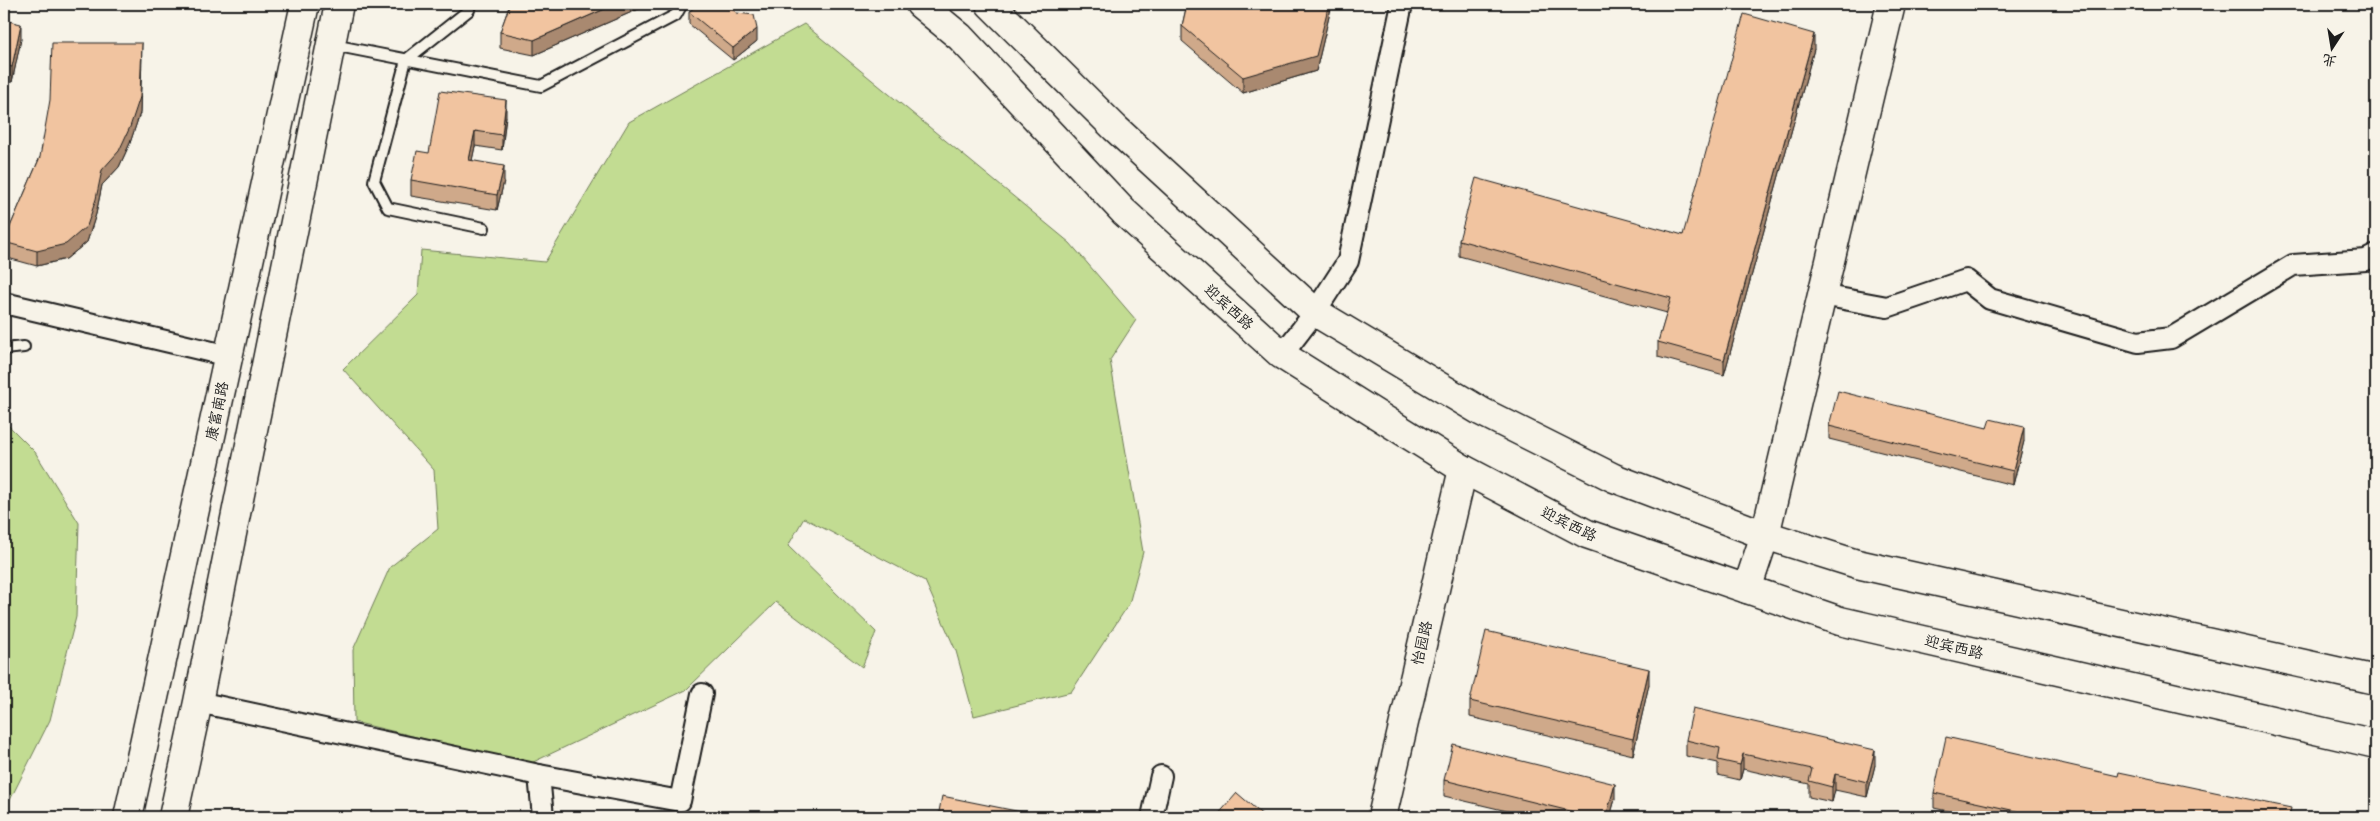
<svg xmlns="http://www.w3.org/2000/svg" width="2380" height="821" font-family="'Comic Neue','LXGW WenKai TC',sans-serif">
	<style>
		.green { fill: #c2dc92; stroke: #6f7c57 }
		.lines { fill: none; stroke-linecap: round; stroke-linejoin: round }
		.lane-casing { stroke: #1c1c1c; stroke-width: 14 }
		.street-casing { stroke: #1c1c1c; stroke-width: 24 }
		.secondary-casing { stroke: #1c1c1c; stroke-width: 31 }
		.highway-casing { stroke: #1c1c1c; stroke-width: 31 }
		.lane { stroke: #f7f3e8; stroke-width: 10 }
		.street { stroke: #f7f3e8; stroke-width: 20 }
		.secondary { stroke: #f7f3e8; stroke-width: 28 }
		.highway { stroke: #f7f3e8; stroke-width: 28 }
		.wall { fill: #cfa98a; stroke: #1c1c1c }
		.shaded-wall { fill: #a98970; stroke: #1c1c1c }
		.building { fill: #f1c4a0; stroke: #1c1c1c }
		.labels { text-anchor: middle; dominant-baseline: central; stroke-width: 4; stroke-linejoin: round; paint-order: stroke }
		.street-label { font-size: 15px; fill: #1c1c1c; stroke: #f7f3e8 }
	</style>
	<rect width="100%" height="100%" fill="#f7f3e8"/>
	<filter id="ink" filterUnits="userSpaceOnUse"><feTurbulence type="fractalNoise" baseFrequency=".02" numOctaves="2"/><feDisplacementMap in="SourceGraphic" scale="10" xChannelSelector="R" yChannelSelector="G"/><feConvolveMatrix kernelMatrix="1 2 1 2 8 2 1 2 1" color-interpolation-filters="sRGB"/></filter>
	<g filter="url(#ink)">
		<g class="green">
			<path d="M804,24L1070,243L1136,320L1110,360L1143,552L1129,604L1071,692L974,716L956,651L925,581L804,518L788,546L876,632L862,667L776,602L686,690L529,764L354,722L353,650L390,567L438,529L434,470L343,369L418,295L421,250L545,262L629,122Z"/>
			<path d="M4,421L35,452L79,523L76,617L50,720L4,812Z"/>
		</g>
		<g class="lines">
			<defs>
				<g id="lane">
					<path d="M470,4L469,10L406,60L374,181L388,208L484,228"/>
					<path d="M333,45L541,86L676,15L682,4"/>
					<path d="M4,349L24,347"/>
				</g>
				<g id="street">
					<path d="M1822,295L1887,307L1966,280L1990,299L2138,342L2171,338L2293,265L2366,260L2376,255"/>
					<path d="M4,303L229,356"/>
					<path d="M1282,355L1315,312L1348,261L1402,4"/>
					<path d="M198,702L539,775L543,817"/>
					<path d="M539,775L680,801L702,694"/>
					<path d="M1152,817L1161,776"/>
				</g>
				<g id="secondary">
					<path d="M1747,589L1765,535L1891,4"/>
					<path d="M128,817L305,4"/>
					<path d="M173,817L198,702L339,4"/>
					<path d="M1382,817L1463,469"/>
				</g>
				<g id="highway">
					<path d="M920,4L960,37L1124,212L1282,355L1463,469L1587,534L1840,621L2376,744"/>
					<path d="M990,4L1115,128L1315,312L1482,412L1614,478L1765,535L1857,564L2376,680"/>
				</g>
			</defs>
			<use href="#lane" class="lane-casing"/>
			<use href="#street" class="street-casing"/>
			<use href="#secondary" class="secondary-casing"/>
			<use href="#highway" class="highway-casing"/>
			<use href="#lane" class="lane"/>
			<use href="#street" class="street"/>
			<use href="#secondary" class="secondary"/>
			<use href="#highway" class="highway"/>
		</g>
		<g class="wall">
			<path d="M165,4H191L190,9Z"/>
			<path d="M510,4H650L534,55L500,48V32Z"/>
			<path d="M1187,4H1332L1316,71L1243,93L1182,41V26Z"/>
			<path d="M689,12L757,41L733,60L689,24Z"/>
			<path d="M4,20L21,39L12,82L4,81Z"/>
			<path d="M1814,49L1724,375L1658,357V342L1667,313L1459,256V240L1683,235Z"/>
			<path d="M142,58L140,113L130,143L119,167L102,185L96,214L87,242L66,259L37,266L4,257V241L40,157Z"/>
			<path d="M506,116L502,150L475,146L472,160L504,181L497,210L411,196V180L429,153Z"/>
			<path d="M1829,426L1987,428L2024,441L2013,485L1829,439Z"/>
			<path d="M1649,684L1633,755L1470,717V701Z"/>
			<path d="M1686,740L1875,765L1867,797L1835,790L1832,802L1809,797V784L1743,769L1740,780L1718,775V763L1686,756Z"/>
			<path d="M1444,780L1615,799L1610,817H1532L1444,796Z"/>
			<path d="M1934,793L2291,817H1974L1934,808Z"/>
		</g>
		<g class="shaded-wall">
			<path d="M616,4H650L534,55V40Z"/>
			<path d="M1329,4H1332L1316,71L1243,93V77Z"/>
			<path d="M21,24V39L12,82V67Z"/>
			<path d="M757,29V41L733,60V48Z"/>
			<path d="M1814,34V49L1724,375V360Z"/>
			<path d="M142,43L140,113L130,143L119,167L102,185L96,214L87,242L66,259L37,266V251L102,170Z"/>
			<path d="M506,100V116L502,150V135Z"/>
			<path d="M475,131V146L469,175V160Z"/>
			<path d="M504,166V181L497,210V195Z"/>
			<path d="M2024,427V441L2013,485V471Z"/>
			<path d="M1649,669V684L1633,755V739Z"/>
			<path d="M1875,750V765L1867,797V782Z"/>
			<path d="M1743,754V769L1740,780V765Z"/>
			<path d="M1835,774V790L1832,802V787Z"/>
			<path d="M1615,784V799L1610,817H1606Z"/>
		</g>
		<g class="building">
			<path d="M510,4H616L534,40L500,32Z"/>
			<path d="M698,4H726L737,13L754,15L757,29L733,48L689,12Z"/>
			<path d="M1187,4H1329L1316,56L1243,77L1182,26Z"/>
			<path d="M1744,14L1814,34L1724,360L1658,342L1671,298L1459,240L1476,178L1683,235Z"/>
			<path d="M4,20L21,24L12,67L4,65Z"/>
			<path d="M52,43H142L140,97L130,127L119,151L102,170L96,199L87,226L66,244L37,251L4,242V241L40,157L50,100Z"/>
			<path d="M440,91L506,100L502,135L475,131L469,160L504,166L497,195L411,180L417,151L429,153Z"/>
			<path d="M1838,391L1987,428L1990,419L2024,427L2013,471L1829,426Z"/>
			<path d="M1486,631L1649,669L1633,739L1470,701Z"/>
			<path d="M1693,708L1875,750L1867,782L1835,774L1832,787L1809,781L1812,769L1743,754L1740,765L1718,760L1720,748L1686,740Z"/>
			<path d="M1946,737L2118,776L2119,772L2291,808L2289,817H2126L2094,810L2092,817H2043L1934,793Z"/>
			<path d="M1453,744L1615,784L1606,817H1594L1444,780Z"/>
			<path d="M1237,793L1265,817H1216Z"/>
			<path d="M942,796L1046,817H938Z"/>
			<path d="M752,813L776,817H752Z"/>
			<path d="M351,814L368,817H350Z"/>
		</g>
	</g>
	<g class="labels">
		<g class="street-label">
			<text transform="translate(1229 307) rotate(42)">迎宾西路</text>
			<text transform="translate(217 411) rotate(-78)">康富南路</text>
			<text transform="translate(1569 524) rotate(26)">迎宾西路</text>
			<text transform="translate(1422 643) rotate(-77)">怡园路</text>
			<text transform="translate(1954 647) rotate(13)">迎宾西路</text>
		</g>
	</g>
	<rect width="2380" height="821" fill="none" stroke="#f7f3e8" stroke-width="20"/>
	<rect x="10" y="10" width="2360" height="801" fill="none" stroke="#1c1c1c" stroke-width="2" filter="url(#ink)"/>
	<g transform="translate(2332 48) rotate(192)" stroke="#f7f3e8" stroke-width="4" paint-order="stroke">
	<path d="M0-4L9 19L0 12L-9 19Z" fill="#1c1c1c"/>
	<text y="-8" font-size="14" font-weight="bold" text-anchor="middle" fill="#1c1c1c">北</text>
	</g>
</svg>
